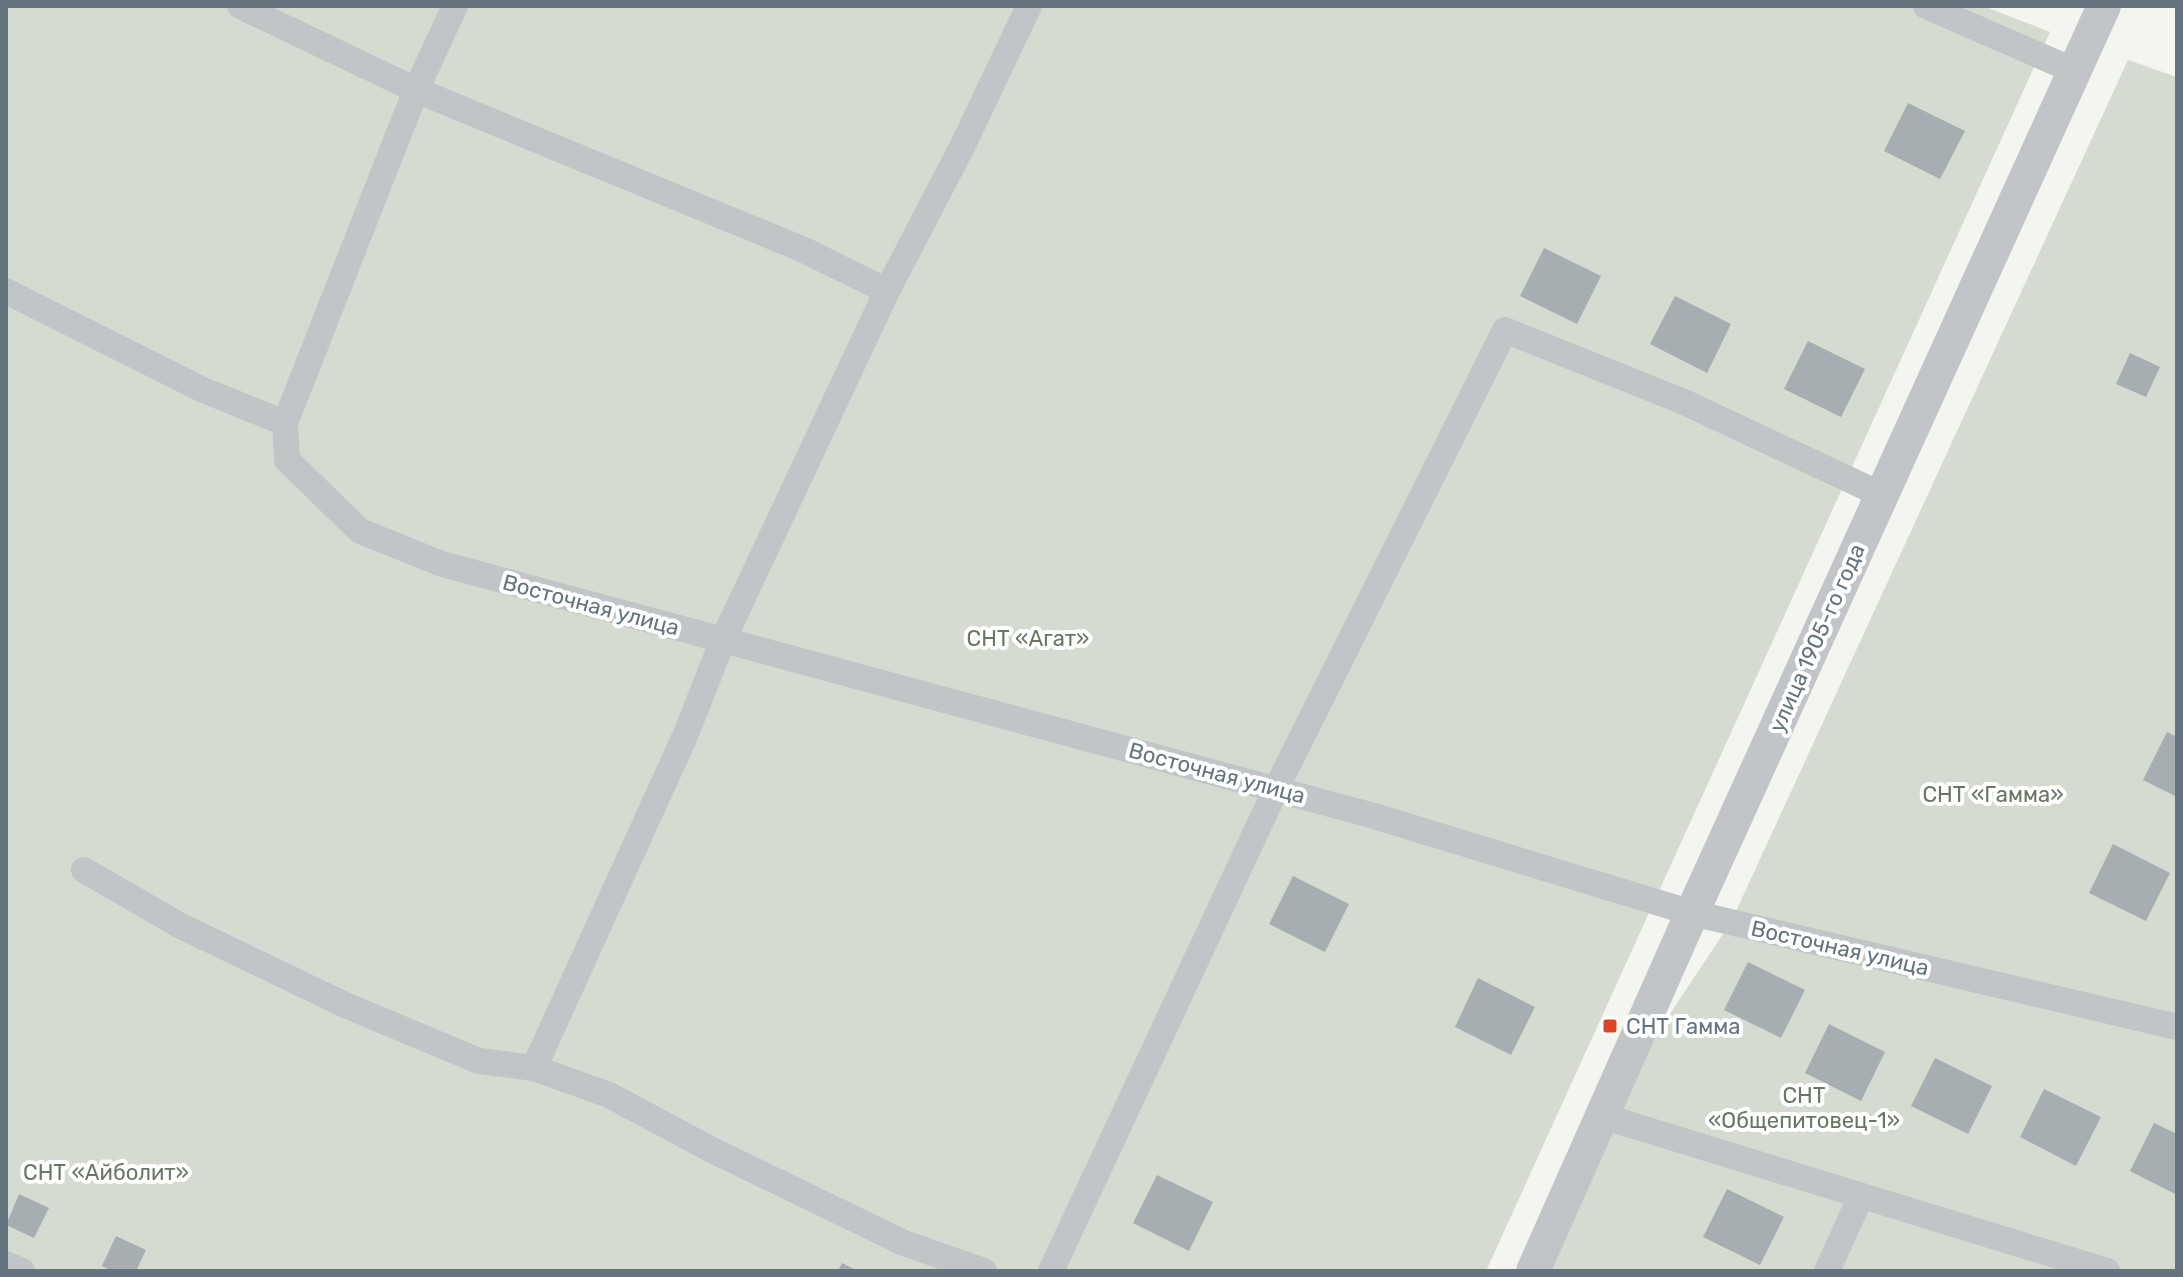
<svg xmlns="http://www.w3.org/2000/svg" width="2183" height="1277" font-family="Rubik,sans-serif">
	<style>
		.green { fill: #d5dbd1 }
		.building { fill: #a6aeb2 }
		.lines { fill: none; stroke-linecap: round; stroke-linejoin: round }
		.minor { stroke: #c2c5c8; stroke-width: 26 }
		.tertiary { stroke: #c2c5c8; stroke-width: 34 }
		.poi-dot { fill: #dd4527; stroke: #fff; stroke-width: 3 }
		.labels { text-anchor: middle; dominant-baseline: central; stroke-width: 8; stroke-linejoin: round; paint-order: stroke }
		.street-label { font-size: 22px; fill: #647580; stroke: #fff }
		.park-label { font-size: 22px; fill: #687762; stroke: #fff }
		.poi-label { font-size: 22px; fill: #647580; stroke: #fff; text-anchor: start }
	</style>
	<rect width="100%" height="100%" fill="#f4f4f0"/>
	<g class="green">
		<path d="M6,6H1983L2050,32L1486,1271H6Z"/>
		<path d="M2128,60L2177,77V1271H1533L1602,1116L1731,922Z"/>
	</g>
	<g class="building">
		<path d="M1908,103L1965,131L1940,179L1884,151Z"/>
		<path d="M1544,248L1601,276L1577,324L1520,296Z"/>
		<path d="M1675,296L1731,324L1707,373L1650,344Z"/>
		<path d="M1808,341L1865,369L1841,417L1784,389Z"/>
		<path d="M2130,353L2160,367L2146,397L2116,384Z"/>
		<path d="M2167,732L2177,737V797L2143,780Z"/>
		<path d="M2113,844L2170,873L2146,921L2089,893Z"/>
		<path d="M1293,876L1349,904L1325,952L1269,924Z"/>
		<path d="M1748,962L1805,990L1781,1038L1724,1010Z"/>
		<path d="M1478,978L1535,1007L1511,1055L1455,1027Z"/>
		<path d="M1829,1024L1885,1052L1861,1101L1805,1073Z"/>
		<path d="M1935,1058L1992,1086L1968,1134L1911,1106Z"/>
		<path d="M2044,1089L2101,1117L2076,1166L2020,1137Z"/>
		<path d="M2154,1123L2177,1134V1195L2130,1171Z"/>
		<path d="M1157,1175L1213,1202L1189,1251L1133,1223Z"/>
		<path d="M1727,1189L1784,1217L1760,1265L1703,1237Z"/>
		<path d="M19,1194L49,1208L34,1238L6,1225Z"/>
		<path d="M116,1236L146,1250L136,1271H112L102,1266Z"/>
		<path d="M842,1263L858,1271H838Z"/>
	</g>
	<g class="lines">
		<g class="minor">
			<path d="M240,6L416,90L804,250L887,291"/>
			<path d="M455,6L416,90L285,423L287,460L360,531L442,564L1374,816L1692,913L2177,1027"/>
			<path d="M1926,6L2075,71"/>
			<path d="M6,291L203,390L285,423"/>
			<path d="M84,870L179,925L345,1005L479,1061L534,1068L609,1095L712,1150L904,1243L984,1271"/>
			<path d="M534,1068L685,736L723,640L887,291L962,147L1029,6"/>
			<path d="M1602,1116L2107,1271"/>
			<path d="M6,1264L22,1271"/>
			<path d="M1051,1271L1276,789L1505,330L1684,402L1882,495"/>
			<path d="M1827,1271L1861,1196"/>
		</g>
		<path class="tertiary" d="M1533,1271L1692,913L2104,6"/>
	</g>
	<rect class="poi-dot" x="1602" y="1018" width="16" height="16" rx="4"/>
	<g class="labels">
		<g class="street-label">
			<text transform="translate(591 605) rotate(15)">Восточная улица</text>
			<text transform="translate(1817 638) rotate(-66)">улица 1905-го года</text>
			<text transform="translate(1217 773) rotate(15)">Восточная улица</text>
			<text transform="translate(1840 948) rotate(13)">Восточная улица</text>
		</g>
		<g class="park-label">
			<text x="1028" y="638">СНТ «Агат»</text>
			<text x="1993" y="794">СНТ «Гамма»</text>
			<text x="1804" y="1095">СНТ<tspan x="1804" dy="25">«Общепитовец-1»</tspan></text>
			<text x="106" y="1172">СНТ «Айболит»</text>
		</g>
		<g class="poi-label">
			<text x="1626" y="1026">СНТ Гамма</text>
		</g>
	</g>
	<rect width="2183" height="1277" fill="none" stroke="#647580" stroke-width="16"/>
</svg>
